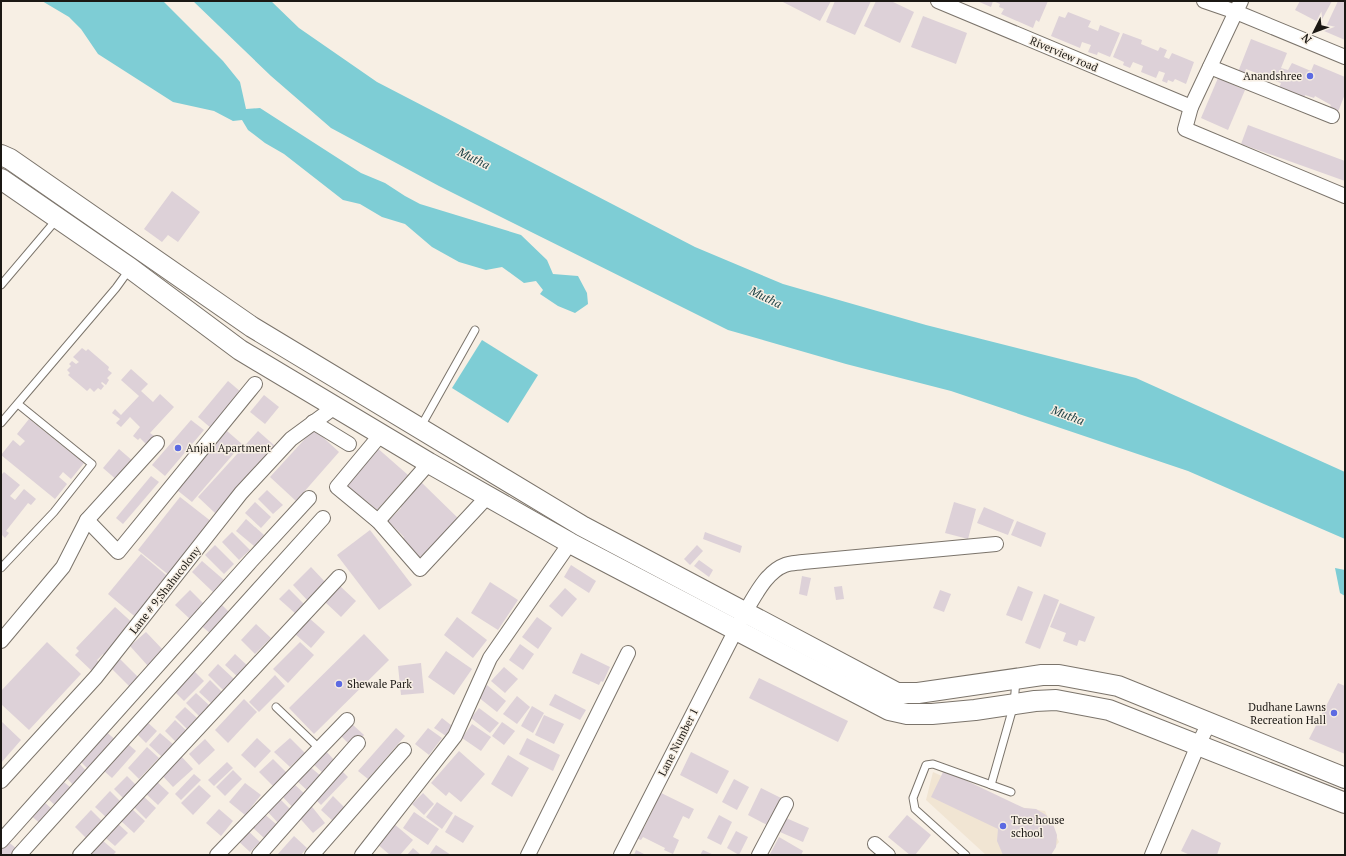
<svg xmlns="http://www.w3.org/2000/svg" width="1346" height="856" font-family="'PT Serif',serif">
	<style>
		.built { fill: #f1e5d3 }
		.water { fill: #7ecdd5 }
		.building { fill: #ddd1d8 }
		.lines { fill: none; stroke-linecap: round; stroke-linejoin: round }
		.lane-casing { stroke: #7b746b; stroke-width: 9 }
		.street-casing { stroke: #7b746b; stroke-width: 16 }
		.secondary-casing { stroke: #7b746b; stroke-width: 22 }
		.lane { stroke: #fff; stroke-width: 7 }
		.street { stroke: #fff; stroke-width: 14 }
		.secondary { stroke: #fff; stroke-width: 20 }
		.poi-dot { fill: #5c6ae2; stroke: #f7efe4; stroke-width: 1.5 }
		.labels { text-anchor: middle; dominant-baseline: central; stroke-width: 3; stroke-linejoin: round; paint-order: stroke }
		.street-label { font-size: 11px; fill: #1b1814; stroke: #f7efe4 }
		.poi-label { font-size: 11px; fill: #1b1814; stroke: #f7efe4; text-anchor: start }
		.water-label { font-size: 12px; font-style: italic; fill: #193f43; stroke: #f7efe4 }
	</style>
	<rect width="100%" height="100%" fill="#f7efe4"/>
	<path class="built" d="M933,772L1006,805L1045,811L1059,842L1048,855H986L926,800Z"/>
	<g class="water">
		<path d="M42,1H163L223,61L240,82L246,109L260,108L361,173L385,183L405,196L420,204L521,235L547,260L553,274L578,276L587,293L588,304L575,313L558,306L540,294L543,290L536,281L524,283L502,267L486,270L459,262L432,247L405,224L382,217L360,204L343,200L284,154L265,143L248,130L242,120L233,121L214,111L173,102L98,54L81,29L69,17Z"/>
		<path d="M193,1H271L299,28L377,82L695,247L783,284L926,325L1136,378L1345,472V539L1188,471L951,391L846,364L728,330L439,186L331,128L271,76Z"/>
		<path d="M482,340L538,375L508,423L452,388Z"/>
		<path d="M1335,568L1345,570V596L1340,593Z"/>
	</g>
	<g class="building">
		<path d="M781,1H831L820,21Z"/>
		<path d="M835,1H871L855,35L826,22Z"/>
		<path d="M876,1H891L914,12L900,43L864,26Z"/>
		<path d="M977,1H1048L1039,22L1036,20L1033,28L1001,14L1004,9L999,7L1000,4L993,1L991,7Z"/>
		<path d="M1300,1H1332L1320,23L1295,10Z"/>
		<path d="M1338,1H1345V40L1324,31Z"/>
		<path d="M1068,12L1091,21L1088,27L1098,31L1100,25L1120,33L1110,57L1098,52L1097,55L1088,52L1091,45L1082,42L1080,48L1051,36L1059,16L1065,18Z"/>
		<path d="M923,16L967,33L956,64L911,47Z"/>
		<path d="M1123,33L1142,40L1141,44L1158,51L1160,47L1167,50L1164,57L1169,59L1172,53L1194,62L1186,84L1175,79L1173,82L1168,80L1167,83L1162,81L1165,73L1159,71L1156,78L1141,72L1143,66L1133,62L1130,68L1123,65L1124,62L1113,57Z"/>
		<path d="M1251,39L1287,53L1281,68L1288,70L1292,63L1311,71L1314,64L1345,77V94L1338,112L1329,109L1331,105L1315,96L1314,98L1305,95L1304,99L1279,89L1281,83L1275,81L1276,75L1271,73L1269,78L1246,69L1244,75L1238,72Z"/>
		<path d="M1218,78L1245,90L1228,130L1201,118Z"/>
		<path d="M1248,125L1345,161V181L1241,144Z"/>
		<path d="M172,191L200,212L178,242L168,235L162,242L144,229Z"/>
		<path d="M82,348L86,351L88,349L109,367L108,370L112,373L107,378L109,380L106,385L102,382L101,383L104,386L101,390L98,388L94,392L90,388L87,391L68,375L70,373L67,370L71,366L69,364L72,361L76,364L79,362L73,357Z"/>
		<path d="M131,369L148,384L141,391L153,402L160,394L174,407L150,433L157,438L149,447L140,438L138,440L133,436L140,427L130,417L121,427L116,423L120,419L112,413L115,409L121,415L139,396L121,380Z"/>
		<path d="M228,381L241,392L211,428L198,417Z"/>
		<path d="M264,395L279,407L265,424L250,412Z"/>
		<path d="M29,419L84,463L71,479L63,472L59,477L67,484L55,499L1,455L13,440L20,446L25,441L17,434Z"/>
		<path d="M191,420L204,430L165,476L152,465Z"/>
		<path d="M314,429L339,452L296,501L270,477Z"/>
		<path d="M227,431L242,444L192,502L177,490Z"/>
		<path d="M258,431L275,446L215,513L198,497Z"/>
		<path d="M375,446L408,475L377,510L364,499L362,501L342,484Z"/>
		<path d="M119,449L134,462L118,481L103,468Z"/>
		<path d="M4,472L20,485L10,496L15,500L24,489L36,499L31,505L28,503L6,531L9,533L5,538L1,534V475Z"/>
		<path d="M151,476L159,482L123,524L116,518Z"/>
		<path d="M421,482L462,522L420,564L399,543L404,537L388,521L401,508L399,505Z"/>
		<path d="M267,490L283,505L273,514L258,499Z"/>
		<path d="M180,497L212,522L170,576L138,550Z"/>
		<path d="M255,502L271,517L261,528L245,513Z"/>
		<path d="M954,502L976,509L968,539L945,533Z"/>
		<path d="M984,507L1014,520L1008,535L977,523Z"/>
		<path d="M246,519L264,535L254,546L236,531Z"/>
		<path d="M1017,521L1046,533L1041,547L1011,535Z"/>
		<path d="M370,530L412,585L379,610L337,555Z"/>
		<path d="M232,532L250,550L239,560L222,542Z"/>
		<path d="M705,532L742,546L740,553L703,539Z"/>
		<path d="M215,545L234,564L224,574L205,555Z"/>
		<path d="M697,545L703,551L690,565L684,559Z"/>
		<path d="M141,554L172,580L139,620L108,594Z"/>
		<path d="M699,560L713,570L709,577L694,566Z"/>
		<path d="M202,561L224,580L213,592L192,572Z"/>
		<path d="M571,565L596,581L589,593L564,577Z"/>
		<path d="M311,567L327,584L308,601L293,585Z"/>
		<path d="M802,576L811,578L807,596L799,594Z"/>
		<path d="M490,582L518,600L498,630L471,613Z"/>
		<path d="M340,586L356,601L341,617L325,602Z"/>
		<path d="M842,586L844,599L836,600L834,587Z"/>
		<path d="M1018,586L1033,592L1022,621L1006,615Z"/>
		<path d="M565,588L577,599L562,617L549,606Z"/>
		<path d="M289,589L305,605L296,614L279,599Z"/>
		<path d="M190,590L205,605L191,620L175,605Z"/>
		<path d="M940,590L951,594L944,612L933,608Z"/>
		<path d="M1044,594L1059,600L1040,649L1025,643Z"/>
		<path d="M219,602L229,612L210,633L199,624Z"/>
		<path d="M1060,603L1095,617L1085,642L1079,640L1077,646L1063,641L1066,633L1050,627Z"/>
		<path d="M115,607L136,626L106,657L103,654L97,660L101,664L93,672L75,655L79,651L76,648Z"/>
		<path d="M457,617L487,640L473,658L444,635Z"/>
		<path d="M537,617L552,628L538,649L522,637Z"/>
		<path d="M309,618L325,632L311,648L295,634Z"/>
		<path d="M256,624L271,638L255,654L241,640Z"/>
		<path d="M146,632L164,651L148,666L130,646Z"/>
		<path d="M364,634L389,660L314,734L289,708Z"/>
		<path d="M47,642L81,674L29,730L1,704V691Z"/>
		<path d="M300,642L314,655L288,683L273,669Z"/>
		<path d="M520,644L534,654L523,670L509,660Z"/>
		<path d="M446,651L472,669L454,695L428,677Z"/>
		<path d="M581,653L610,667L603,682L601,681L599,685L572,673Z"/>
		<path d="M235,654L251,669L241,680L225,665Z"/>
		<path d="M120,659L139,678L130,687L111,668Z"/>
		<path d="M421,663L424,693L401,695L398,666Z"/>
		<path d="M218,664L234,679L223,690L208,675Z"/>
		<path d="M504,667L518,679L505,693L491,681Z"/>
		<path d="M194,671L204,681L184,701L174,691Z"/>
		<path d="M275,675L285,686L259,712L249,702Z"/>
		<path d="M759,678L848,721L838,742L749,698Z"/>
		<path d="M210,680L224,694L213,705L199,692Z"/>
		<path d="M1338,683L1345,686V754L1309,739Z"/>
		<path d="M487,685L506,701L497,712L478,697Z"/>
		<path d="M196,693L209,705L199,716L186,703Z"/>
		<path d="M555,694L586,710L580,720L549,705Z"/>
		<path d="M517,696L530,707L517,724L503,714Z"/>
		<path d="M244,699L257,712L228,743L215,730Z"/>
		<path d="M532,706L544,713L533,733L521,726Z"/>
		<path d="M185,707L197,718L187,729L175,717Z"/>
		<path d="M479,708L499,723L490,733L471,718Z"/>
		<path d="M544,715L564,724L554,744L535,735Z"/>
		<path d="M442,718L456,729L452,734L449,733L446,736L434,728Z"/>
		<path d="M175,720L190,734L180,746L165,731Z"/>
		<path d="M1,721L21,740L1,763Z"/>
		<path d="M146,721L157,731L146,743L135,732Z"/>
		<path d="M502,722L515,731L504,745L492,736Z"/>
		<path d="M352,724L364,735L353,748L341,736Z"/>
		<path d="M472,724L491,737L481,751L462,738Z"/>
		<path d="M396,728L405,736L368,779L358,771Z"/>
		<path d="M428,728L442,738L429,755L415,744Z"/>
		<path d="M104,730L118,742L90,771L77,758Z"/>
		<path d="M160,733L174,745L162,757L149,745Z"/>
		<path d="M257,738L271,751L255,768L241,755Z"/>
		<path d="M290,738L305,753L290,767L274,752Z"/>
		<path d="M527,738L560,755L553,771L519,754Z"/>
		<path d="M205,739L215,750L199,765L189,754Z"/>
		<path d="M128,744L136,751L112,778L104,771Z"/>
		<path d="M147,747L159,758L139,779L128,768Z"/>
		<path d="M324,749L336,762L324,774L311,762Z"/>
		<path d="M459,751L485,774L461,802L449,792L446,796L431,783Z"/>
		<path d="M691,752L729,771L717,794L680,775Z"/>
		<path d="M180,755L193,769L173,787L160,773Z"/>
		<path d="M508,755L529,768L512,797L491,784Z"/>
		<path d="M273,759L288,774L274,787L259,772Z"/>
		<path d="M76,760L88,773L74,786L62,773Z"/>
		<path d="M227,762L233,768L214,786L208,780Z"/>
		<path d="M308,765L322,777L309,792L295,779Z"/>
		<path d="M340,769L348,777L321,805L313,797Z"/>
		<path d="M233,770L242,779L225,796L216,787Z"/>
		<path d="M944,770L1024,808L1036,809L1046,815L1053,824L1057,835L1056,847L1051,855H1003L997,841L998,829L931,797Z"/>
		<path d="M194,774L201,780L181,800L175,794Z"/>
		<path d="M127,776L137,786L124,799L114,789Z"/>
		<path d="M60,779L75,791L59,809L45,796Z"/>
		<path d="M734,779L749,787L737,810L722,802Z"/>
		<path d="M155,780L169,793L158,805L144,792Z"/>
		<path d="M245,783L261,795L245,815L229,802Z"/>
		<path d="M294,784L307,796L294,809L282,796Z"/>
		<path d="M199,785L211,796L193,815L181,803Z"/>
		<path d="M761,788L783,799L769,826L748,815Z"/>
		<path d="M110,791L122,803L107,818L95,807Z"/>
		<path d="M657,791L694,809L689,819L683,816L673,837L679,840L673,854L664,850L665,848L643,837L641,840L635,838L640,826L644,828L656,803L652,801Z"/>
		<path d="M423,793L434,804L424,815L412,804Z"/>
		<path d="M142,795L156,808L146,819L132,805Z"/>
		<path d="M333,796L346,809L334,822L321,810Z"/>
		<path d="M280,799L292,811L279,824L268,812Z"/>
		<path d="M42,800L54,811L42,825L29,814Z"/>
		<path d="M437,802L453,813L442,829L426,817Z"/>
		<path d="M309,803L325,823L313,833L296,814Z"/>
		<path d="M131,808L145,821L134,833L120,820Z"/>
		<path d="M219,809L233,821L221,836L206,823Z"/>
		<path d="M91,810L103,822L87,839L75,827Z"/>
		<path d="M262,812L276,824L264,838L250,825Z"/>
		<path d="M414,812L439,829L428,845L403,828Z"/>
		<path d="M455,815L474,826L463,843L445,832Z"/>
		<path d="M719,815L732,822L721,845L707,838Z"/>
		<path d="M907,815L931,835L915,855H910L888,837Z"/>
		<path d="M786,818L809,828L803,842L780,832Z"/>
		<path d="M114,820L128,833L115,846L101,834Z"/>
		<path d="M393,823L413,840L400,855H390L376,843Z"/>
		<path d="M245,828L260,842L250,852L235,838Z"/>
		<path d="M1192,829L1221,843L1217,855H1190L1181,851Z"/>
		<path d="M736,831L748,837L739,855L727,848Z"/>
		<path d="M294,836L307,848L301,855H277Z"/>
		<path d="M779,837L803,851L801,855L770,854Z"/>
		<path d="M6,840L17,849L12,855H1V847Z"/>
		<path d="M102,840L116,852L113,855H88Z"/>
		<path d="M436,845L451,855H429Z"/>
		<path d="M413,848L421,855H407Z"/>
		<path d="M636,850L646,855H634Z"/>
		<path d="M703,850L714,855H700Z"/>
	</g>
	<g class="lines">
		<defs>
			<g id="lane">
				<path d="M1,285L57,219"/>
				<path d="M1,423L116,288L129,270"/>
				<path d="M420,428L475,330"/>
				<path d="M1,568L54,512L92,464L18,404"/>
				<path d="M276,707L320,749"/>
				<path d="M991,785L1014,704L1016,680"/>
				<path d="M966,855L915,809L913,798L926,765L933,764L1011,792"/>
			</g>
			<g id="street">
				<path d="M938,1L1191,107"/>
				<path d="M1204,1L1236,12L1345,57"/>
				<path d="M1241,1L1191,107L1185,129L1345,196"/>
				<path d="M1210,67L1332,116"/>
				<path d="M313,422L349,444"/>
				<path d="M382,433L337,487L378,521L420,569L488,496"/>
				<path d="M87,520L118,552L255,384"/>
				<path d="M378,521L429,463"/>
				<path d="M1,641L63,567L87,520L157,443"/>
				<path d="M1,781L96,677L241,493L291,439L336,406"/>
				<path d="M1,841L251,561L309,498"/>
				<path d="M875,844L888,855"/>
				<path d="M19,855L323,518"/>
				<path d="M80,855L339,577"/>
				<path d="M217,855L347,720"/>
				<path d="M259,855L358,743"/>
				<path d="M312,855L404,750"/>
				<path d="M362,855L455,736L490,658L570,543"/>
				<path d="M528,855L628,653"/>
				<path d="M621,855L745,612C755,596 766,572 785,565C790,563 797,563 803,562L996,544"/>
				<path d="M759,855L786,804"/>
				<path d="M1152,855L1198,745L1209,723"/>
			</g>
			<g id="secondary">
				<path d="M1,155L10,159L252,327L582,526L897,693H918L1042,675H1059L1118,686L1345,778"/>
				<path d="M1,179L130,268L240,350L429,463L570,543L889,710L907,714H932L975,710L1035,701L1056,700L1109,710L1345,803"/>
			</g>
		</defs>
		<use href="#lane" class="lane-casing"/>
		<use href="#street" class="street-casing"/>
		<use href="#secondary" class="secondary-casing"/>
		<use href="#lane" class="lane"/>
		<use href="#street" class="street"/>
		<use href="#secondary" class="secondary"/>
	</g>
	<g class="poi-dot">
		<circle cx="1310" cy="76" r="4"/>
		<circle cx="178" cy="448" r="4"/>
		<circle cx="339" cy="684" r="4"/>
		<circle cx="1334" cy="713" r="4"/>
		<circle cx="1003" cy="826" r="4"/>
	</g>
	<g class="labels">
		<g class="street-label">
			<text transform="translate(1064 54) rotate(23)">Riverview road</text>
			<text transform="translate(165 590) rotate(-52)">Lane # 9;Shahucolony</text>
			<text transform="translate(678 742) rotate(-63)">Lane Number 1</text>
		</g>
		<g class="poi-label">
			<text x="1302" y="76" text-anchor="end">Anandshree</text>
			<text x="186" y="448">Anjali Apartment</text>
			<text x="347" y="684">Shewale Park</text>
			<text x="1326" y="707" text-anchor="end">Dudhane Lawns<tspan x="1326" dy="13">Recreation Hall</tspan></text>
			<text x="1011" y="820">Tree house<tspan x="1011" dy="13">school</tspan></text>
		</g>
		<g class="water-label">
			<text transform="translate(474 158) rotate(26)">Mutha</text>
			<text transform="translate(766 297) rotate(26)">Mutha</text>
			<text transform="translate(1068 415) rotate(21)">Mutha</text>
		</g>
	</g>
	<rect width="1346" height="856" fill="none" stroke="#1b1814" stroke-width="4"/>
	<g transform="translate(1314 32) rotate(228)" stroke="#f7efe4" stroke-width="3" paint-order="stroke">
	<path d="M0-3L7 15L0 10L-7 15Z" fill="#1b1814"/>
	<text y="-6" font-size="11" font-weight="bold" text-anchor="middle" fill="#1b1814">N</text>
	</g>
</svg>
